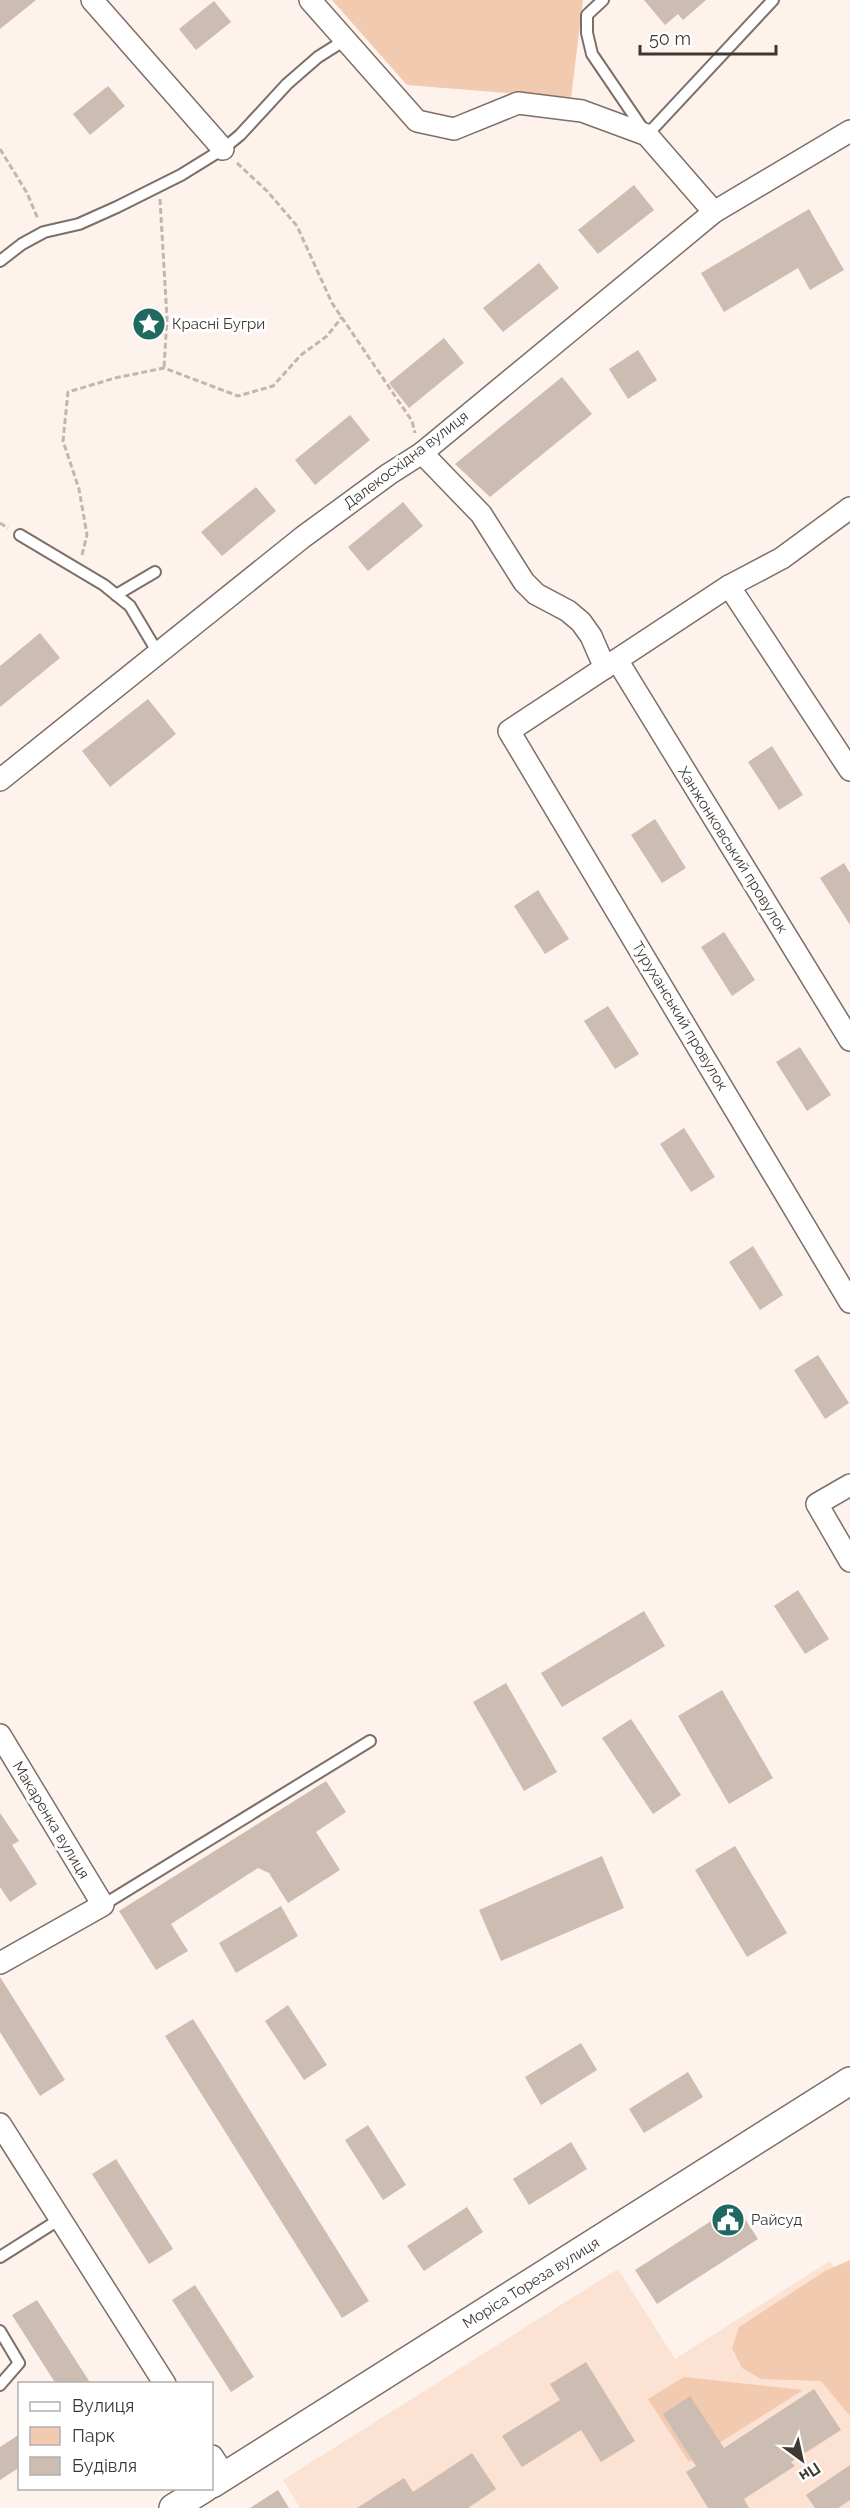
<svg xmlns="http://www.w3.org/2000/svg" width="850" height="2508" font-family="Raleway,sans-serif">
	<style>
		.built { fill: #fbe2d3 }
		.green { fill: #f2cab0 }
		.building { fill: #cdbcb2 }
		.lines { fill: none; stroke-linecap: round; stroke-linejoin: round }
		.service-casing { stroke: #7e6f66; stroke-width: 14 }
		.minor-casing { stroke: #7e6f66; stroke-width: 24 }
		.tertiary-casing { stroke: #7e6f66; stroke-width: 30 }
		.path { stroke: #c1b7b2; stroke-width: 3; stroke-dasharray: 6 3; stroke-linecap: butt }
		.service { stroke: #fff; stroke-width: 10 }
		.minor { stroke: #fff; stroke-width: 21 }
		.tertiary { stroke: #fff; stroke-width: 27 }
		.labels { text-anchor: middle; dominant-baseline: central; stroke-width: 6; stroke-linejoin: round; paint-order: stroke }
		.poi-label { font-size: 15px; fill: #3e3833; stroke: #fff; text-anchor: start }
		.street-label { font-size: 15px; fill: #3e3833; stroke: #fff }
	</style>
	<rect width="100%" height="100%" fill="#fdf2ec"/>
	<path class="built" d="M830,2261L850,2293V2508H300L283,2480L618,2269L675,2359Z"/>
	<g class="green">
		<path d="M332,0H583L571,98L407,85Z"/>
		<path d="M850,2260V2416L821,2381L761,2379L742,2368L732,2348L739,2327L825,2271Z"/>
		<path d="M684,2377L803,2390L689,2462L648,2399Z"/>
	</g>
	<g class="building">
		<path d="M0,0H36L0,29Z"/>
		<path d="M644,0H706L683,20L678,14L665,25Z"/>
		<path d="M214,1L231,22L196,50L179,29Z"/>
		<path d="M108,86L125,106L90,135L73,114Z"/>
		<path d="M634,185L654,210L598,254L578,230Z"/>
		<path d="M809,209L844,270L810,290L798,268L724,312L701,273Z"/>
		<path d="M539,263L559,288L503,332L483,308Z"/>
		<path d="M444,338L464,363L409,408L389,383Z"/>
		<path d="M638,350L657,380L628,399L609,369Z"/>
		<path d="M562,377L592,414L490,497L455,464Z"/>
		<path d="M350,415L370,440L315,485L295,460Z"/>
		<path d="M256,487L276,511L222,556L201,532Z"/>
		<path d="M403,502L423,526L368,571L348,547Z"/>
		<path d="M40,633L60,658L0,707V666Z"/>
		<path d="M148,699L176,734L110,787L82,751Z"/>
		<path d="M772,746L803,795L779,810L748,762Z"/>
		<path d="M655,819L686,868L662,883L631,835Z"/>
		<path d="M844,863L850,873V925L820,878Z"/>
		<path d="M538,890L569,939L545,954L514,906Z"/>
		<path d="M724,932L755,980L732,996L701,947Z"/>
		<path d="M608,1006L639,1054L615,1069L584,1021Z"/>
		<path d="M800,1047L831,1095L807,1111L776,1062Z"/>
		<path d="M684,1128L715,1177L691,1192L660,1144Z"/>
		<path d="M753,1246L783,1295L760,1310L729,1262Z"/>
		<path d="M818,1355L849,1403L825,1419L794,1370Z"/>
		<path d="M798,1590L829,1639L805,1654L774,1606Z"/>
		<path d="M644,1611L665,1646L562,1707L541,1673Z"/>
		<path d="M506,1683L557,1772L524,1791L473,1702Z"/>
		<path d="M722,1690L773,1778L729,1804L678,1716Z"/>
		<path d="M631,1719L681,1795L653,1814L602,1738Z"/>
		<path d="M326,1781L346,1812L316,1832L340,1870L288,1903L269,1873L258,1868L171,1924L188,1951L156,1970L119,1911Z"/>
		<path d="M0,1813L19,1841L12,1845L37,1884L10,1902L0,1887Z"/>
		<path d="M735,1846L787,1933L747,1957L695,1870Z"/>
		<path d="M602,1856L624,1908L501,1961L479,1910Z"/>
		<path d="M281,1906L298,1936L236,1973L219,1943Z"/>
		<path d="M0,1977L65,2080L40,2096L0,2032Z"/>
		<path d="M288,2005L327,2065L304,2080L265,2021Z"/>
		<path d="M193,2019L369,2301L342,2318L165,2036Z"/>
		<path d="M581,2043L597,2070L541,2105L525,2077Z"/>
		<path d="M688,2072L703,2097L644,2133L629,2109Z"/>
		<path d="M368,2125L406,2185L383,2200L345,2140Z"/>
		<path d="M571,2142L587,2169L529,2205L513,2179Z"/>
		<path d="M116,2159L173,2249L149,2264L92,2174Z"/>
		<path d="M736,2205L758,2239L657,2304L635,2270Z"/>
		<path d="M467,2207L483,2232L424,2271L407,2246Z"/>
		<path d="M195,2285L254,2377L231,2392L172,2300Z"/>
		<path d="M37,2300L91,2384H56L12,2315Z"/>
		<path d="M586,2362L635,2441L601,2462L581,2430L522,2467L502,2436L560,2400L550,2384Z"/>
		<path d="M814,2389L841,2430L791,2462L795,2466L744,2499L749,2508H708L686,2472L696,2466L663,2414L690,2396L724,2448Z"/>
		<path d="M20,2434V2467L0,2480V2447Z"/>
		<path d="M472,2453L496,2489L468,2508H357L404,2478L413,2492Z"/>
		<path d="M850,2465V2500L838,2508H815L806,2495Z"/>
		<path d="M278,2490L289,2508H250Z"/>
	</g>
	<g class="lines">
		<defs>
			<g id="service">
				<path d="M603,0L587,15V33L592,54L647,135L773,0"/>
				<path d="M0,261L22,244L44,232L79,224L117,207L181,175L223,149L240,135L287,84L318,57L345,40"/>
				<path d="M20,535L104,585L130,606L158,653"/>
				<path d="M116,595L155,572"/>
				<path d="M103,1905L370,1741"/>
				<path d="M0,2257L60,2219"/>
				<path d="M0,2331L19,2363L0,2385"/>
			</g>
			<g id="minor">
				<path d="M92,0L223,149"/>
				<path d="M310,0L417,121L454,129L518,103L582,111L647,135L714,212"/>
				<path d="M422,453L481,514L524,582L536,594L568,611L581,622L591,636L605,668"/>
				<path d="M850,508L782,558L729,586L509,731L850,1302"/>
				<path d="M729,586L850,770"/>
				<path d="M617,660L850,1040"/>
				<path d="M0,780L303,537L389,474L422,453L714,212L850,131"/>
				<path d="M850,1485L817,1504L850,1561"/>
				<path d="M0,1735L103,1905L0,1963"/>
				<path d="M0,2124L165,2384"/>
				<path d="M212,2456L225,2476"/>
			</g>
			<g id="tertiary">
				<path d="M212,2484L850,2081"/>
				<path d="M173,2508L205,2488"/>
			</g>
		</defs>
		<use href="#service" class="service-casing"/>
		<use href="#minor" class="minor-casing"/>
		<use href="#tertiary" class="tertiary-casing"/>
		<g class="path">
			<path d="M0,149L27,193L38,219"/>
			<path d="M237,163L267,191L297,226L332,303L412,421L415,433"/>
			<path d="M160,199L167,318L164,368"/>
			<path d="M0,523L8,528"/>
			<path d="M82,555L87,535L79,489L63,441L68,392L115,378L164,368L238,396L273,386L301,355L327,336L342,317"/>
		</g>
		<use href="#service" class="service"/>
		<use href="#minor" class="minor"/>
		<use href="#tertiary" class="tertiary"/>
	</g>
	<defs>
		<symbol id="sight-disc" viewBox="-11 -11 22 22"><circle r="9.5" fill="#1f6961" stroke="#fff"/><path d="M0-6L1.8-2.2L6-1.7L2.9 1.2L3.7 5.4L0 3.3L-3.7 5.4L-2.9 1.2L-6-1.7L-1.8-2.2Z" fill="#fff"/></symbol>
		<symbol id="civic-disc" viewBox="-11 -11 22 22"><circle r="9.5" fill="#1f6961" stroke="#fff"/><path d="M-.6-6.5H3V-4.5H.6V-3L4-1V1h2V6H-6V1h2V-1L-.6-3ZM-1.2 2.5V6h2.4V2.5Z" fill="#fff"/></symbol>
	</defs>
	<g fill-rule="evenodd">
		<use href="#sight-disc" x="130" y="305" width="38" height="38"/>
		<use href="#civic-disc" x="709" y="2201" width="38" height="38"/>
	</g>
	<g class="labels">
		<g class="poi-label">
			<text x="172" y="324">Красні Бугри</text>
			<text x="751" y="2220">Райсуд</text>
		</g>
		<g class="street-label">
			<text transform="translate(406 460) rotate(-37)">Далекосхідна вулиця</text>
			<text transform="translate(733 850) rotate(58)">Ханжонковський провулок</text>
			<text transform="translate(680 1016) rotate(59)">Туруханський провулок</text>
			<text transform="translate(51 1820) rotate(59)">Макаренка вулиця</text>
			<text transform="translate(531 2283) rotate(-32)">Моріса Тореза вулиця</text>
		</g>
	</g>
	<rect x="18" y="2382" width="195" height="108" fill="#ffffff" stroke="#b2afad" stroke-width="1.5"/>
	<rect x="30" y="2402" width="30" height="9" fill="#ffffff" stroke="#b2afad" stroke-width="1.5"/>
	<text x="72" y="2412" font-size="18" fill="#3e3833">Вулиця</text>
	<rect x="30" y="2427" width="30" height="18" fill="#f2cab0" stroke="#b2afad" stroke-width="1.5"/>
	<text x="72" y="2442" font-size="18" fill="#3e3833">Парк</text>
	<rect x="30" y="2457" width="30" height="18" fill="#cdbcb2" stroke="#b2afad" stroke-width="1.5"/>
	<text x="72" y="2472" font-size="18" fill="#3e3833">Будівля</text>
	<g transform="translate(802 2460) rotate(147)" stroke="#ffffff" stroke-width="4.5" paint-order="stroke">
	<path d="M0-4.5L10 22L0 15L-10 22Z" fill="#3e3833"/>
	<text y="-9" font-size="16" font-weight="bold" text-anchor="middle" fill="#3e3833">Пн</text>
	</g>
	<path d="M640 45v9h136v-9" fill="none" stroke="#3e3833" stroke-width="3"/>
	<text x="649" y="45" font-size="18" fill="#3e3833" stroke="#ffffff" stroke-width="4.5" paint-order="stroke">50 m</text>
</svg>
